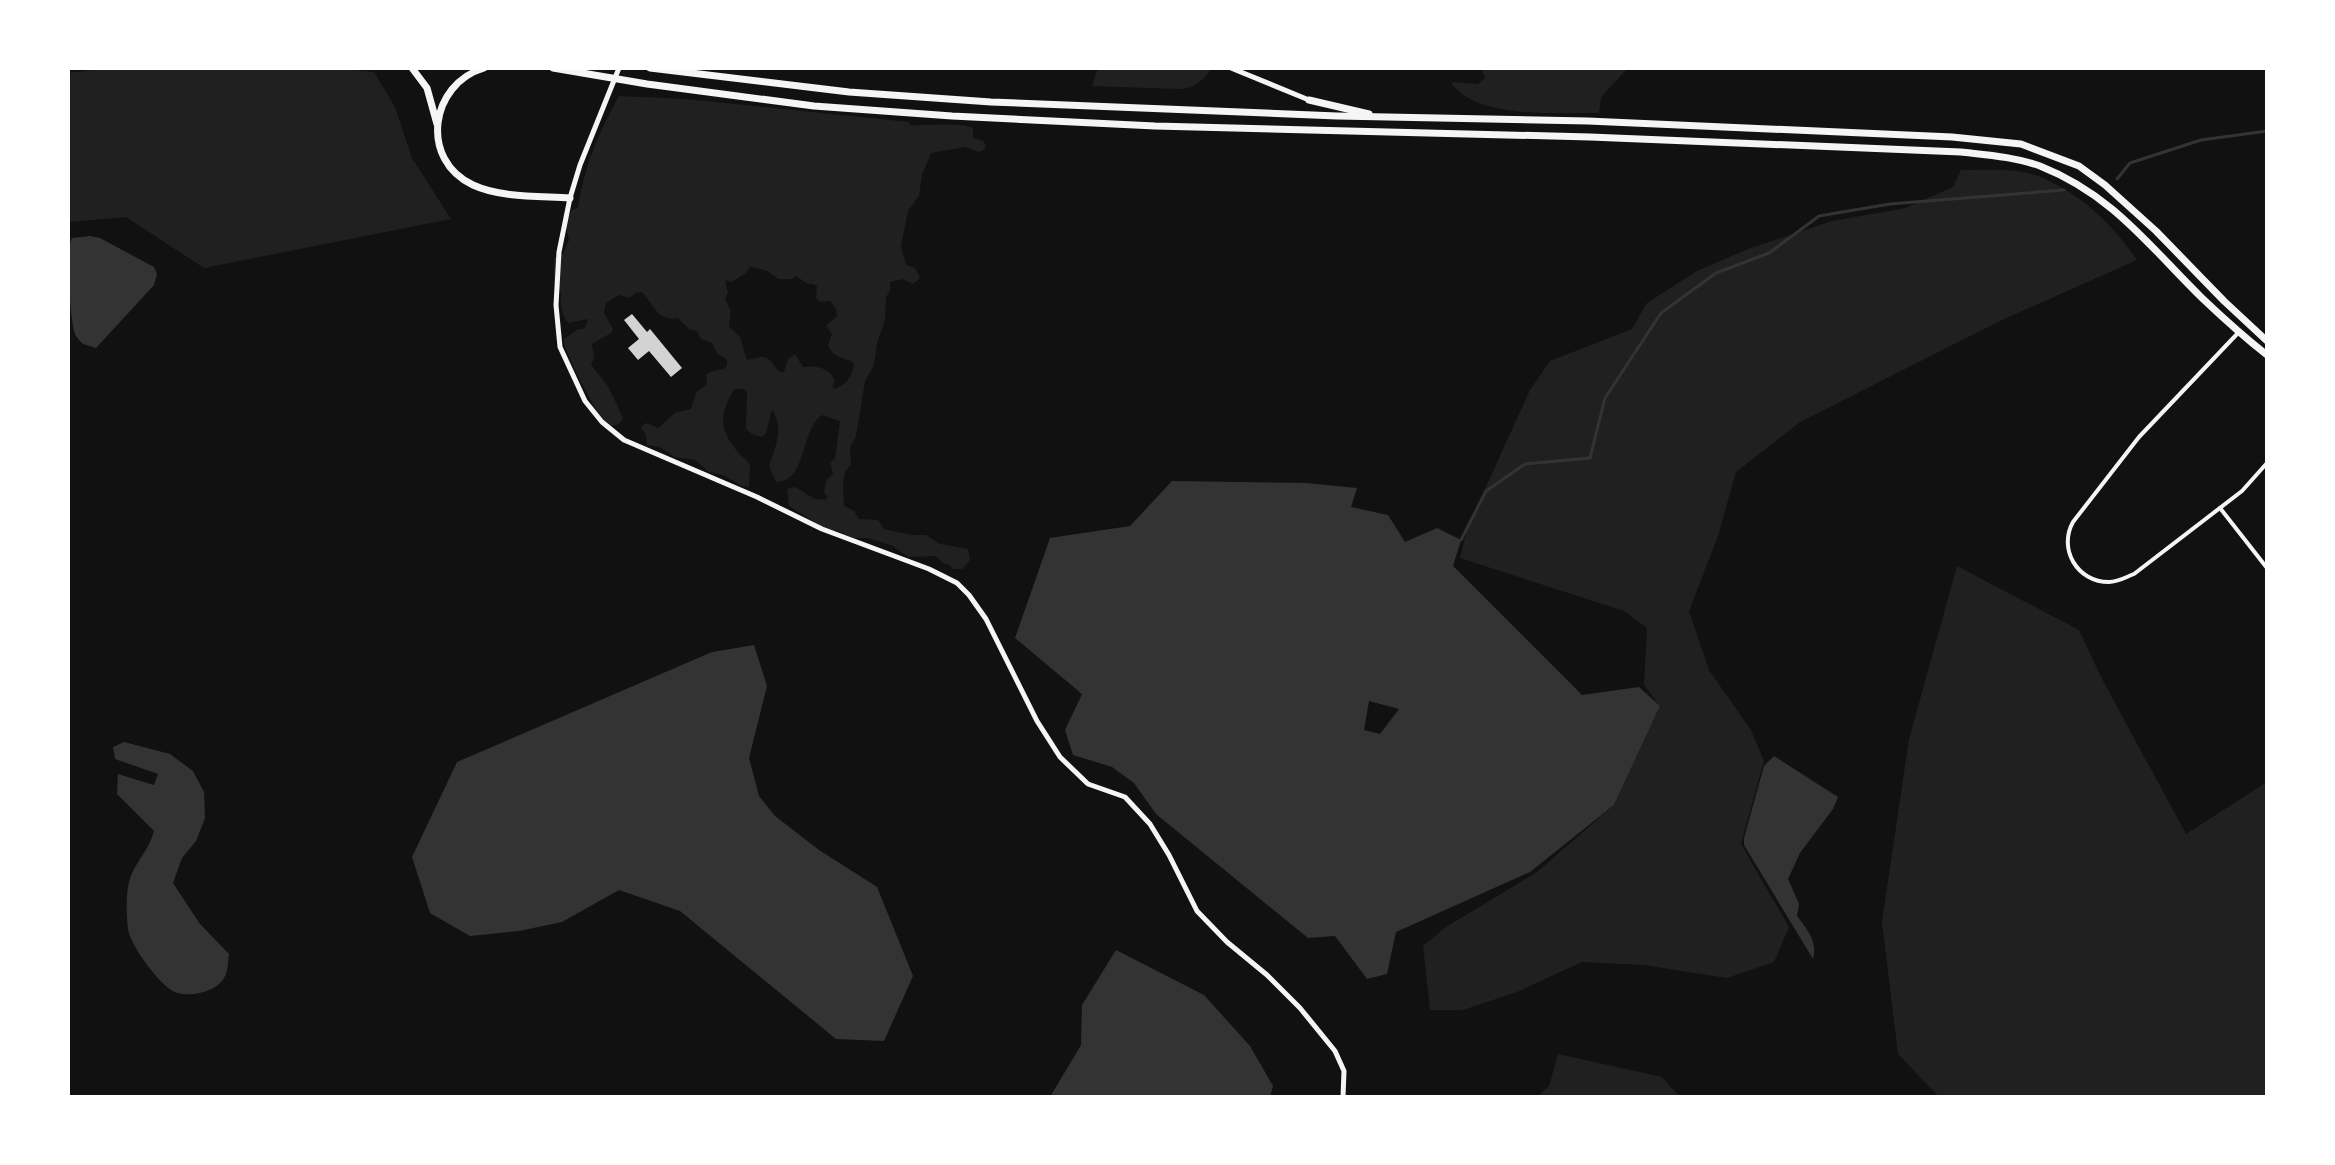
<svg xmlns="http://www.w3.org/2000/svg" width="2335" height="1165" font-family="'Titillium Web',sans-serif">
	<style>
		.green { fill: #202020; fill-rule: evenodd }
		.water { fill: #333; fill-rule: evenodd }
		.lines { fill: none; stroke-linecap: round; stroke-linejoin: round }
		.stream { stroke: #333; stroke-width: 3 }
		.building { fill: #d3d3d3 }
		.minor { stroke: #f5f5f5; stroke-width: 4 }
		.tertiary { stroke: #f5f5f5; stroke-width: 5 }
		.trunk { stroke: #f5f5f5; stroke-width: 7 }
	</style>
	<rect width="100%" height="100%" fill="#111"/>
	<g class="green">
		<path d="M112,68H331L374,72L395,107L412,158L451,219L204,268L126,217L68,222V73Z"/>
		<path d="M1098,68H1212C1202,81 1196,88 1179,89L1092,86Z"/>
		<path d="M1481,68H1628L1601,97L1599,113C1558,112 1479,120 1452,84V82L1478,84L1485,78Z"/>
		<path d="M619,96L686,99L909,122L910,125C927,126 960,122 973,128V138L983,141L986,146L984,150L979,152L965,147L931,153L922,175L919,196L908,211L901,246L906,265L915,268L920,278L913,284L902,279L890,282V291L886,297L885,320L877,343L874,365L865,381L856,436L850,447L851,464L845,472L843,484L844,506L854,511L859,519L878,520L884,529L911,535H926L940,544L968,549L970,560L962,569H953L949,564H944L936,556L908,557L893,546L868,538H854L838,531L827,530L789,506L787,489L795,487L815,499L825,500L828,496L824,493L826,481L833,474L830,462L835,459L840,421L822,415C799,432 808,481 776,482L769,466C775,447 785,428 772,410L766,433L762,437L752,434L746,429L747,392L744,389H734C720,414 718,427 737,451C741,457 746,458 750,465L749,487L742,486L723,475L709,472L695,460L675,457L660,447L647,445L646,435L641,427L646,423L658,428L675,413L691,409L696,393L707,384L706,375L712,371L724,369L727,365V360L717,353L712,343L701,339L697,331L689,329L678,318C657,322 654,304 642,292L635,293L630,298L619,295L606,303L604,313L613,329L611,333L592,344L594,358L591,365L608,386L623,418C620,426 615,426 608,425C604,418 596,412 593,404C582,384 570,363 563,340L578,329H584L588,319L568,323C561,313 560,303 561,292L554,284V258L563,254L569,240L565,223L572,210L578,208C584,167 599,131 619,96ZM750,267L768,271L778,279H792L796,276L808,284H813L817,286L816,298L820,302L830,301L836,309L837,316L826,326L832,334L828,345C833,357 840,357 851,361L854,364C853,375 846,385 835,389L832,386L835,382C832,368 816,365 803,367L795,354L788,359L784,372H779C766,353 767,356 747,360L740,337L729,327L731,311L725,299L728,293L725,280L731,282L746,273Z"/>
		<path d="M1961,170C1986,170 2019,167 2043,178C2082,195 2113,225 2137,260L2000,321L1800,422L1736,472L1718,536L1689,611L1709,670L1751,730L1764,761L1741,844L1789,927L1774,962L1727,978L1644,965L1582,962L1517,992L1463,1010H1430L1423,946L1446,927L1537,872L1614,805L1660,706L1644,685L1647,628L1624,611L1460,558L1468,526L1530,390L1550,361L1632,329L1647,303L1697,271L1748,249L1832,221L1906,208L1953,187Z"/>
		<path d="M1957,566L2079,630L2101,677L2186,834L2267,782V1097H1939L1898,1054L1882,922L1909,739Z"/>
		<path d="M1558,1054L1662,1077L1680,1097H1537L1549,1086Z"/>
	</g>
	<g class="water">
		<path d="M90,236L100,238L154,267L157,274L154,285L96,348L83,344C80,341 77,338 75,334C70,321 65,249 72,238Z"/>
		<path d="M1172,481L1306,483L1357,488L1351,507L1388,515L1405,542L1437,528L1461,540L1453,566L1582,695L1639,687L1660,706L1614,805L1530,872L1396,932L1387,974L1367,979L1335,936L1308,938L1156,814L1134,783L1112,767L1073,755L1065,730L1082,694L1015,638L1050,538L1130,526ZM1369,701L1399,709L1380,734L1364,730Z"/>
		<path d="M754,645L767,686L749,758L759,796L775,816L819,850L877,887L913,976L884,1041L836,1039L680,911L619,890L562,922L519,931L470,936L430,913L412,857L457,762L712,652Z"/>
		<path d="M124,742L170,754L193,771L204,792L205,818L196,841L182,858L173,883L200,924L229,954C228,961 228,972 224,978C216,992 189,998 175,992C160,986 130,945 128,929C126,911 125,885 134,869C142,855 150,846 154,831L117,794L118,774L154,785L158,774L115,759L113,747Z"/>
		<path d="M1774,756L1838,797L1833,809L1800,853L1788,879L1799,904L1797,916C1807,929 1818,942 1813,959L1744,845V838L1764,766Z"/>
		<path d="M1116,950L1204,995L1250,1046L1273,1086L1270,1097H1050L1081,1045L1082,1005Z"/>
	</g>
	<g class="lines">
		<g class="stream">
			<path d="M2117,179L2130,163L2201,140L2267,131"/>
			<path d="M1461,540L1486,491L1525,464L1590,458L1605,398L1661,313L1716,273L1769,253L1819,216L1890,204L2064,190"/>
		</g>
	</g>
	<path class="building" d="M632,314L647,332L650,329L682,368L671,377L649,351L638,360L628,348L639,339L624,320Z"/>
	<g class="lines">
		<g class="minor">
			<path d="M2238,333L2139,437L2073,522C2058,549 2077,582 2109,582C2118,582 2126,577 2134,574L2242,491L2267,463"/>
			<path d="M2220,508L2267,568"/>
		</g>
		<g class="tertiary">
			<path d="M619,68L580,165L570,198L559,252L556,305L560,347L585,401L602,422L624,440L757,497L822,529L929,569L957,583L969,595L986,619L1037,721L1060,757L1088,784L1125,797L1150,824L1169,855L1197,911L1227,942L1267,975L1300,1008L1335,1051L1344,1071L1343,1097"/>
			<path d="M1231,68L1309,100"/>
		</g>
		<g class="trunk">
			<path d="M412,68L427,88L437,124"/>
			<path d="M484,68C430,84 419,160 473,185C501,198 540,196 570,198"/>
			<path d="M553,68L647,84L814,106L952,116L1155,126L1590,137L1961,152C1987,155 2015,157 2040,166C2113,195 2149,246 2202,298C2223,318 2244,337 2267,355"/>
			<path d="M650,68L849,92L991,102L1337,116L1588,121L1952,137L2021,144L2079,166L2105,185L2156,231L2224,301L2267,341"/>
			<path d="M1309,100L1369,114"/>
		</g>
	</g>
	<rect width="2335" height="1165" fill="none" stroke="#ffffff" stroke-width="140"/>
</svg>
